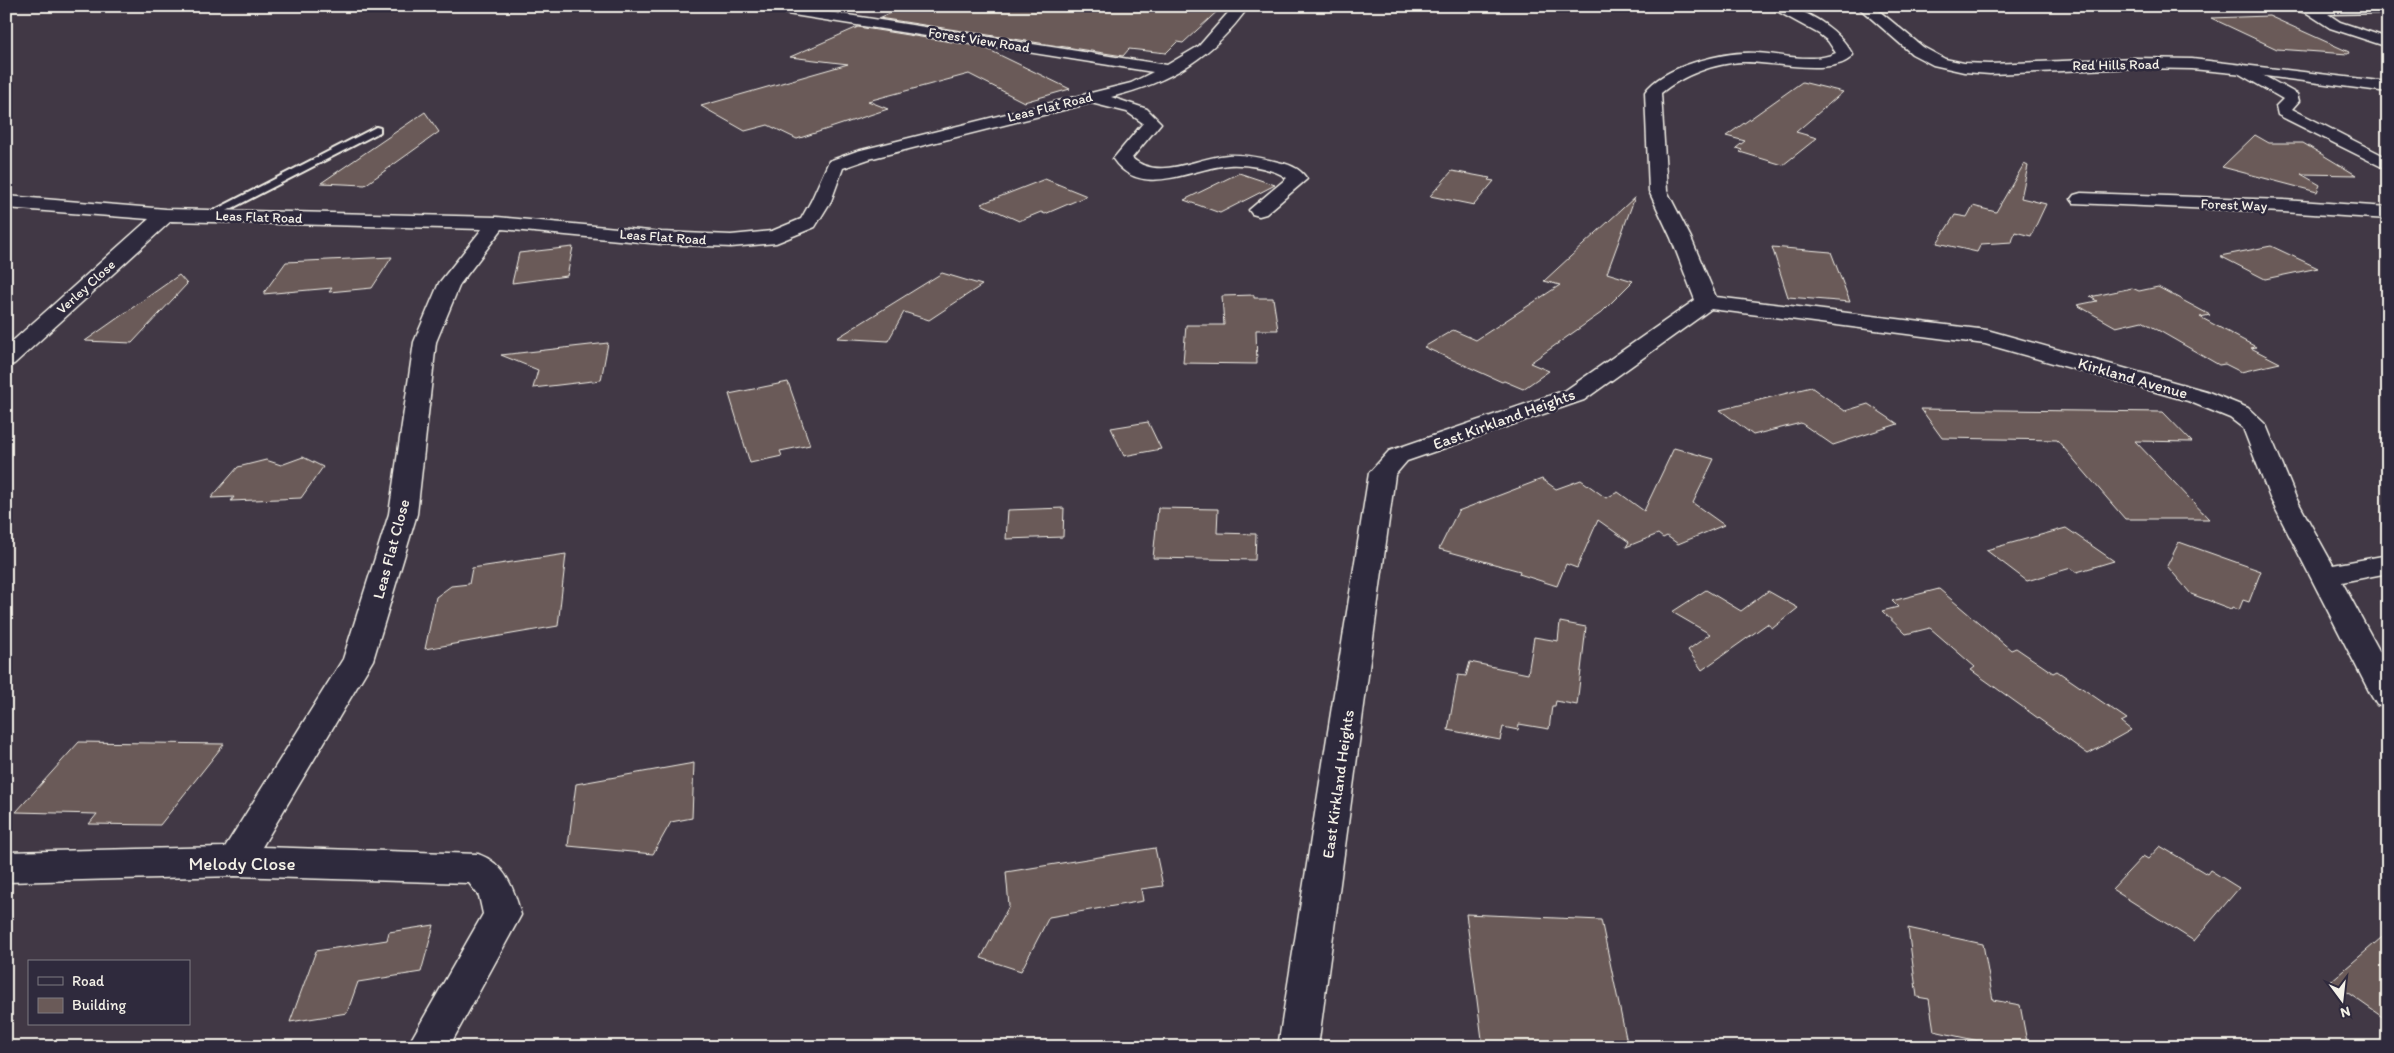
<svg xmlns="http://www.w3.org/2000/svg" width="2394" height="1053" font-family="Itim,sans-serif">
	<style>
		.building { fill: #6a5a58; stroke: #f4f1e8 }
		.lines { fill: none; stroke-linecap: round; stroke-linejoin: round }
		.service-casing { stroke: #f4f1e8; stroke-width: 4 }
		.minor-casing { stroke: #f4f1e8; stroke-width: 3 }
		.secondary-casing { stroke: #f4f1e8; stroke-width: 3 }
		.service { fill: #2f2a3d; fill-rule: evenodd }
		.minor { fill: #2f2a3d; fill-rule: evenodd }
		.secondary { fill: #2f2a3d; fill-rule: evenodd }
		.labels { text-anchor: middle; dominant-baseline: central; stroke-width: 5; stroke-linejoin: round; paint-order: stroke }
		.far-street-label { font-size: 14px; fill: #f4f1e8; stroke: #2f2a3d }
		.street-label { font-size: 16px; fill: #f4f1e8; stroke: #2f2a3d }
		.near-street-label { font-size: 19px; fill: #f4f1e8; stroke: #2f2a3d }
	</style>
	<rect width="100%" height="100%" fill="#413845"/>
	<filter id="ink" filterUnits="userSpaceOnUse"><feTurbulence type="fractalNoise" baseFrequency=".02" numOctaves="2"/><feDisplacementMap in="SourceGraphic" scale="10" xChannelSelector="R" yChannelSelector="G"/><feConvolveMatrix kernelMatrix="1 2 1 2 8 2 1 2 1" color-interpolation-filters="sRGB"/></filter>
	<g filter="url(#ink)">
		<g class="building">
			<path d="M906,6H1223L1183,43L1177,42L1166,53L1129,49L1123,56L879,18Z"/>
			<path d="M2269,16L2349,52L2348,54L2277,49L2211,18Z"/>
			<path d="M858,27L983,47L1070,89L1024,102L969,74L868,101L888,109L797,139L768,125L745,131L701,106L848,64L790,57Z"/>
			<path d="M1802,82L1843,92L1796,132L1817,138L1783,165L1740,152L1742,150L1736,148L1745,141L1726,136Z"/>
			<path d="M425,112L439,132L365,185L321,183Z"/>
			<path d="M2255,135L2269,143H2303L2356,175L2301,174L2320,185L2317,192L2222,167Z"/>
			<path d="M2024,164L2028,166L2021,198L2046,204L2031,236L2015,232L2012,242L1981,244L1977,252L1937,243L1955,215L1967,217L1973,206L1996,212Z"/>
			<path d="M1452,171L1490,178L1488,180L1494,181L1474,205L1430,196Z"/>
			<path d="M1239,173L1275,185L1220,213L1184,200Z"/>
			<path d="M1045,179L1087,196L1045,214L1041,212L1019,221L981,204Z"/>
			<path d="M1635,197L1607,273L1633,281L1601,313L1530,363L1549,371L1523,389L1504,381L1502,382L1424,347L1453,330L1476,340L1560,285L1544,281Z"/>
			<path d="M2271,246L2318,268L2265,279L2220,256Z"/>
			<path d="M573,247L567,276L512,283L519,253Z"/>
			<path d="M1772,247L1831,252L1850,302L1788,297Z"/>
			<path d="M392,257L372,288L329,292L332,288L263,294L286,262Z"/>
			<path d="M942,273L982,285L929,320L904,312L888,341L837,338Z"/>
			<path d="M179,275L187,284L132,343L85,341Z"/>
			<path d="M2158,287L2210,315L2200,317L2256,347L2251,348L2280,363L2241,372L2225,364L2219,365L2142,321L2116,327L2077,305L2097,301L2090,297L2132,288L2139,291Z"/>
			<path d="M1254,295V298H1273L1278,330H1256L1257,364L1183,363L1186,325H1224L1222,296Z"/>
			<path d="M608,343L601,380L533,388L538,370L501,355Z"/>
			<path d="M788,382L810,445L780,451L782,456L750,463L729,394Z"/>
			<path d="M1811,387L1845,411L1868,404L1898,424L1833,445L1801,423L1753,435L1720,410Z"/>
			<path d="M1921,409L2163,412L2192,442L2135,441L2209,519H2125L2057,440L1942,438Z"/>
			<path d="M1148,422L1161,449L1124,456L1111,428Z"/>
			<path d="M1674,448L1714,459L1693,503L1724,525L1678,544L1667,536L1663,538L1658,534L1626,547L1629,542L1598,520L1577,568L1566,564L1557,586L1519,574L1520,571L1439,549L1458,511L1542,479L1556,489L1581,480L1606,498L1618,492L1644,511Z"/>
			<path d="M303,457L323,467L301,498L231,501L234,497L211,498L238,467L266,460L281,465Z"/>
			<path d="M1064,508L1063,537L1006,539L1008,510Z"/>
			<path d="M1158,508L1218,509L1217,533L1256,534L1255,560L1153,558Z"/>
			<path d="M2066,528L2114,561L2077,572L2071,568L2027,581L1986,550Z"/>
			<path d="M2179,542L2261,571L2249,602L2243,600L2239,610L2232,607L2231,609L2191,594L2167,566Z"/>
			<path d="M566,554L558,626L425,649L436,597L451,586L469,584L472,568Z"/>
			<path d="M1939,589L2011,650L2016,648L2053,673L2057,671L2127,719L2121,722L2131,730L2088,754L1971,670L1975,667L1930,628L1906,634L1882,611L1898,607L1892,601Z"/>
			<path d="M1706,590L1741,611L1768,591L1798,608L1773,628L1767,624L1702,670L1688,650L1710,634L1672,612Z"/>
			<path d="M1560,622L1586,627L1577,705L1556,701L1555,706H1552L1549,729L1519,724L1518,730L1503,727L1500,740L1448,730L1458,675L1466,676L1470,662L1528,674L1534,637L1558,641Z"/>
			<path d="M79,742L224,744L160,825L89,824L97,814L16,812Z"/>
			<path d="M694,763L692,818L671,822L653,854L568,846L576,784Z"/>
			<path d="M2160,846L2207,874L2210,870L2239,888L2194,941L2112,889L2143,856L2148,859Z"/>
			<path d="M1155,848L1163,886L1141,889L1143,901L1049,917L1021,971L981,958L1009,906L1006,872Z"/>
			<path d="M1466,914L1601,920L1628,1047H1483Z"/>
			<path d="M434,925L421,972L358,982L347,1013L290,1022L316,951L387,940L389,932Z"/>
			<path d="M1908,928L1983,944L1993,1000L2020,1005L2028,1047H1984L1983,1042L1934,1031L1929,999L1917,997Z"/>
			<path d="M2388,932V1021L2331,981Z"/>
		</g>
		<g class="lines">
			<defs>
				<path id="service" d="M376,127L380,128V132L213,218H205L203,216Z"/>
				<g id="minor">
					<path d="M790,6L1167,65L1199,46L1234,6H1249C1213,57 1171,82 1111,97L1147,109L1161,123L1132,158C1159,182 1197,157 1228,155C1243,154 1260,158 1274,161C1288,164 1299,167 1307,179L1266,214L1259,216L1252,214L1249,210L1287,178L1285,177C1271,168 1246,164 1229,165C1191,168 1141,200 1113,159L1143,123L1127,112L1091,103L869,159L843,168L831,201L815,227L776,243L731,247L661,244L502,229L460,284L436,342L417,514L373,660L262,847L478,854C506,864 514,889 521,915L449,1047H407L483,914L479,896L469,883L235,876L6,882V852L225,847L343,659L389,514L414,342L439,283L482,229L171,221L14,364L6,366V347L149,219L6,208V196L166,209L497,217L661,232L731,235L772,231L801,219L811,201L829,161L857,151L1131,83L1153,72L787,14L780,10L782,7Z"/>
					<path d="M1768,6C1774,6 1782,5 1788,7C1814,14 1840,31 1853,55C1837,78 1768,61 1743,62C1715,63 1683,75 1661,93L1667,191L1691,238L1716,297L1987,330L2206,391L2248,408L2266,425L2296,498L2333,565L2388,555V573L2342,582L2388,667V708L2377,705L2372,697L2270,498L2243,428L2230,418L2188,401L1985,344L1711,309L1584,400L1407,461L1395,475L1318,1047H1278L1369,473L1389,451L1566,390L1695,300L1671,238L1649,191L1645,92C1663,66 1725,51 1756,53C1781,54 1812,64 1836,53L1828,41L1819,34Z"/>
					<path d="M2289,6H2388V13L2328,14L2340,22L2388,38V47L2330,28L2307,13L2291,9Z"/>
					<path d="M2242,64L2297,94L2299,101L2292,109L2388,158V170L2278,115L2276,106L2283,99L2236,72L2234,69L2236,66Z"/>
					<path d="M2081,193L2283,200L2388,207V219L2283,212L2074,203L2071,199L2074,195Z"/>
				</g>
				<path id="secondary" d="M1857,6H1873L1923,47L1945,59L1964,63L1990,64L2135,58L2192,59L2388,82V92L2265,76L2192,69L2135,68L1990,74L1964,72L1933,65L1912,54Z"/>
			</defs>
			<use href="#service" class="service-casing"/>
			<use href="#minor" class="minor-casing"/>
			<use href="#secondary" class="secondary-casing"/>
			<use href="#service" class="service"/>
			<use href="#minor" class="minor"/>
			<use href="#secondary" class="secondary"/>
		</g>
	</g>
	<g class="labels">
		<g class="far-street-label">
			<text transform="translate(979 40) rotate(9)">Forest View Road</text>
			<text transform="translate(2116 65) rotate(-1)">Red Hills Road</text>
			<text transform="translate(1050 107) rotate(-14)">Leas Flat Road</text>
			<text transform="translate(2234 205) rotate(2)">Forest Way</text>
			<text transform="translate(259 217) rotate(2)">Leas Flat Road</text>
			<text transform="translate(663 237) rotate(4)">Leas Flat Road</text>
			<text transform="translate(86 287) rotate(-42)">Verley Close</text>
		</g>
		<g class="street-label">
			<text transform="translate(2133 378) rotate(16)">Kirkland Avenue</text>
			<text transform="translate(1504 419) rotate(-20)">East Kirkland Heights</text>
			<text transform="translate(391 549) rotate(-75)">Leas Flat Close</text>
			<text transform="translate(1338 784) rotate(-82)">East Kirkland Heights</text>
		</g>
		<g class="near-street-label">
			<text x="242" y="863">Melody Close</text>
		</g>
	</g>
	<rect width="2394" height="1053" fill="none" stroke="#2f2a3d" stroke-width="25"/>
	<rect x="12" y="12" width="2369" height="1028" fill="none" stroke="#f4f1e8" stroke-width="2" filter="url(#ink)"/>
	<rect x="28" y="960" width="162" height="65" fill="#2f2a3d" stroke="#7e7a81"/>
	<rect x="38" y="977" width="25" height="8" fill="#2f2a3d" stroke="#7e7a81"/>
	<text x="72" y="986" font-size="15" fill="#f4f1e8">Road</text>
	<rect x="38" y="998" width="25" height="15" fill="#6a5a58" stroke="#7e7a81"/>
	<text x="72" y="1010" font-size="15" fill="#f4f1e8">Building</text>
	<g transform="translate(2342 1000) rotate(165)" stroke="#2f2a3d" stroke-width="4" paint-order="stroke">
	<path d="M0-4L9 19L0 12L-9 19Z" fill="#f4f1e8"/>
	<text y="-8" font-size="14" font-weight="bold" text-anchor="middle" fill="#f4f1e8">N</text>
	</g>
</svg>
